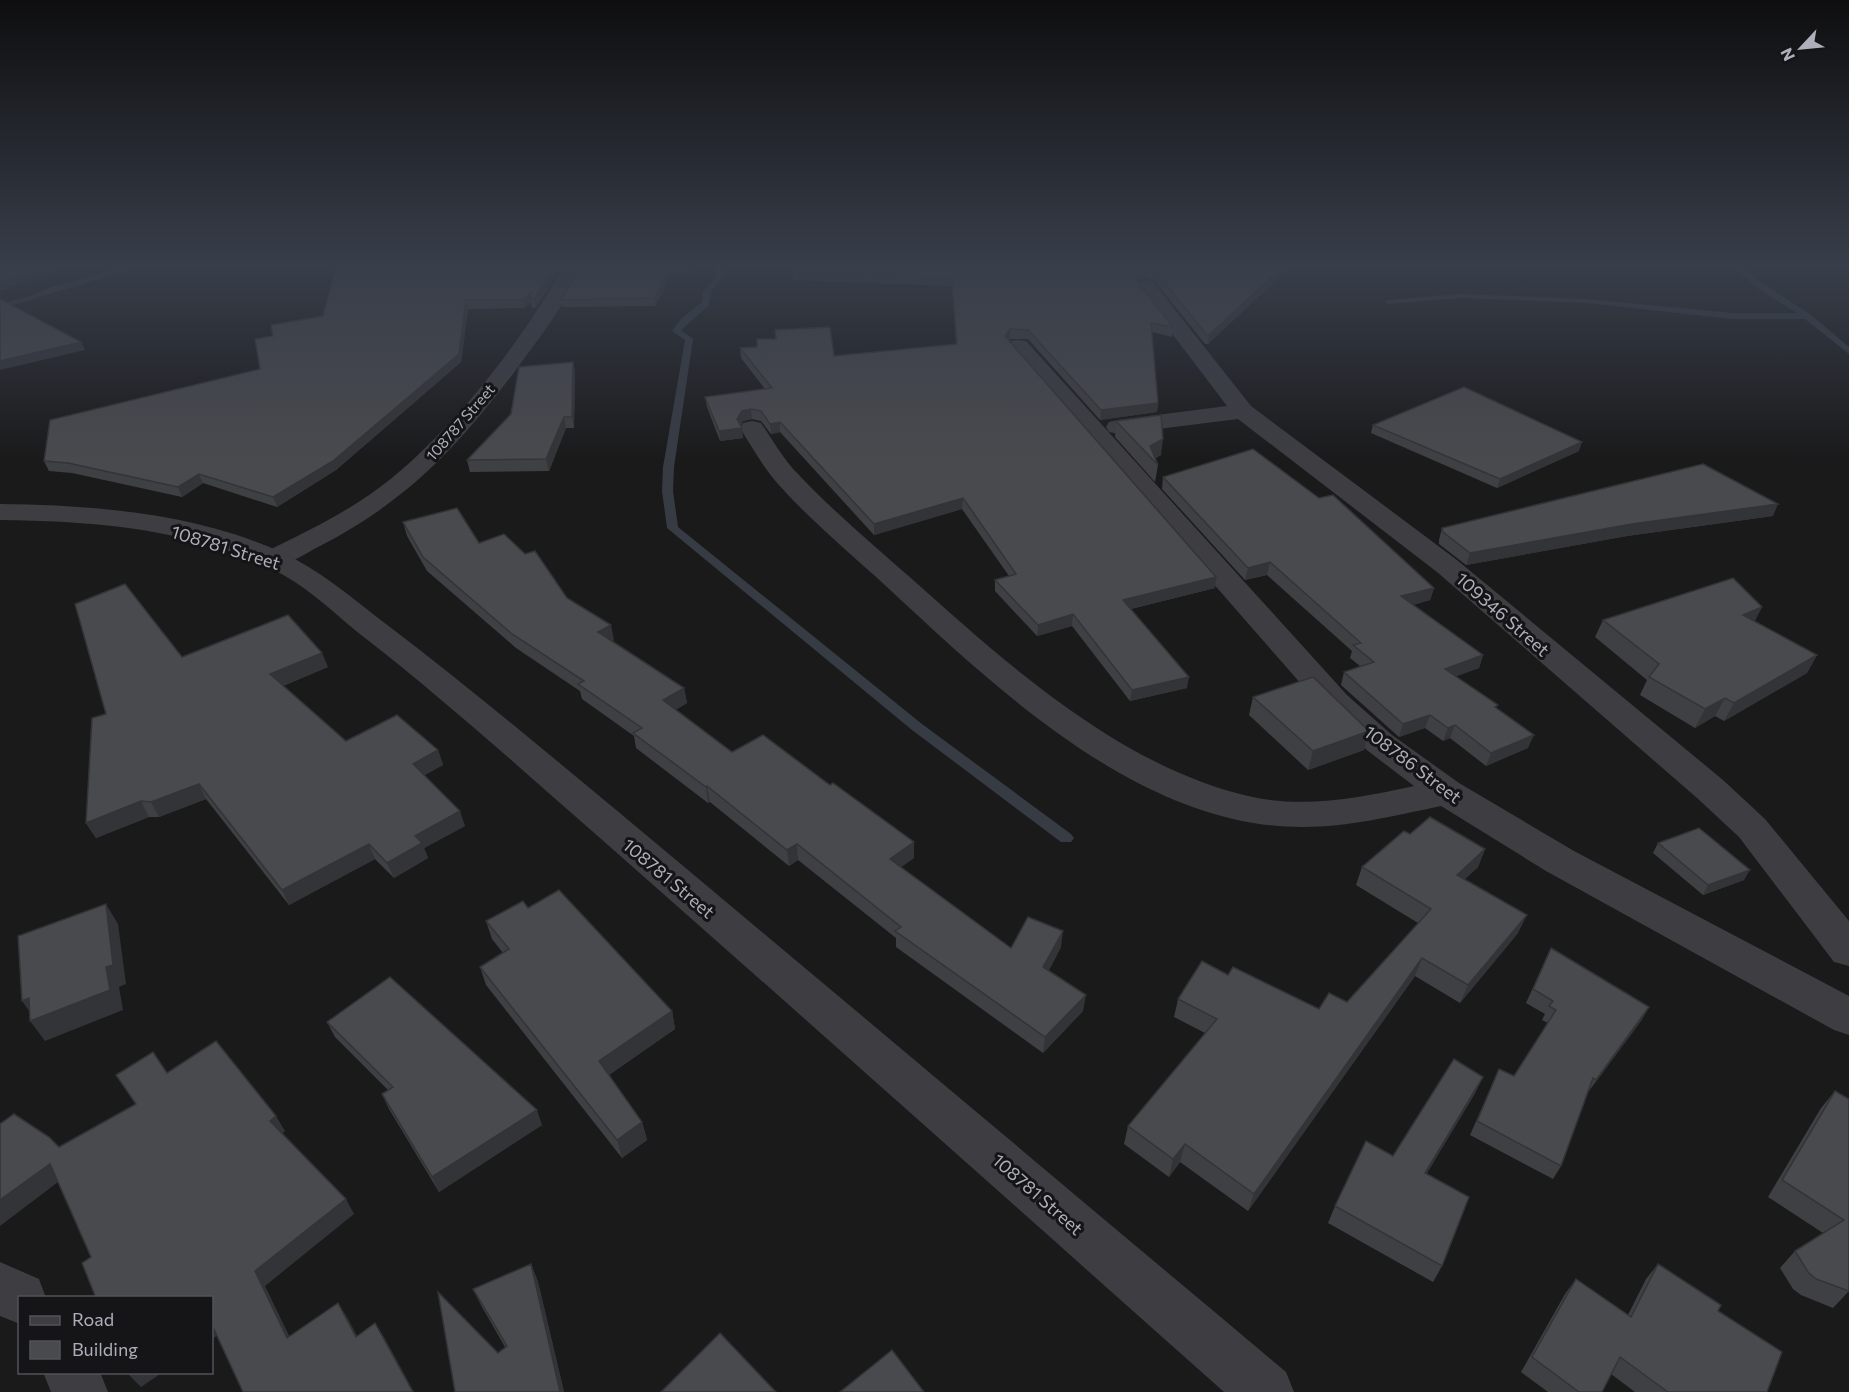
<svg xmlns="http://www.w3.org/2000/svg" width="1849" height="1392" font-family="Commissioner,sans-serif">
	<style>
		.lines { fill: none; stroke-linecap: round; stroke-linejoin: round }
		.stream { fill: #363b44; fill-rule: evenodd }
		.minor { fill: #3d3d42; fill-rule: evenodd }
		.tertiary { fill: #3d3d42; fill-rule: evenodd }
		.wall { fill: #3f4043 }
		.shaded-wall { fill: #333437 }
		.building { fill: #494a4e; stroke: #333437; stroke-width: 1.5 }
		.labels { text-anchor: middle; dominant-baseline: central; stroke-width: 6; stroke-linejoin: round; paint-order: stroke }
		.far-street-label { font-size: 15px; fill: #aeafba; stroke: #151517 }
		.street-label { font-size: 18px; fill: #aeafba; stroke: #151517 }
	</style>
	<rect width="100%" height="100%" fill="#1a1a1b"/>
	<g class="lines">
		<g class="stream">
			<path d="M135,264H149L0,309V304L31,296L51,287Z"/>
			<path d="M714,264H722L725,274L711,292L709,305L681,330L693,339L674,467L673,491L678,527L922,724L1071,834L1074,838L1071,842H1061L912,730L667,528L662,491L663,467L685,340L672,331L682,318L702,302L703,292L717,274Z"/>
			<path d="M1731,264H1740L1763,284L1810,314L1849,347V354L1805,319H1732L1587,303L1461,298L1388,304L1384,302L1388,300L1461,294L1587,299L1732,313H1797L1757,288Z"/>
		</g>
		<g class="minor">
			<path d="M565,264H703L701,268L694,270L579,275C561,309 538,340 515,371C457,448 407,501 320,546C302,555 285,569 265,564L261,558L265,552C302,534 339,516 372,493C444,442 523,341 565,264Z"/>
			<path d="M1146,280L1153,282L1251,406L1457,560L1723,780L1765,819L1849,921V966L1834,962L1739,837L1697,798L1437,572L1238,419L1118,434L1109,432L1106,427L1109,422L1118,420L1227,406L1136,286L1139,282Z"/>
			<path d="M1018,340L1026,341L1347,695L1392,735L1459,783L1574,851L1849,996V1035L1834,1030L1546,871L1441,806C1374,820 1322,834 1253,823C1112,799 988,681 887,587C851,554 811,521 778,484C763,467 752,447 740,428L743,423L752,421L761,423C773,440 783,459 798,474C833,511 873,545 912,579C1007,664 1120,766 1248,796C1304,809 1359,798 1414,786L1368,751L1323,709L1010,351L1007,346L1010,341Z"/>
			<path d="M0,1262L39,1279L46,1298H20V1324L0,1316Z"/>
			<path d="M43,1372H100L108,1392H51Z"/>
		</g>
		<path class="tertiary" d="M0,504C93,505 195,513 281,552C320,570 352,598 386,624C464,683 539,746 615,809C839,996 1062,1184 1286,1372L1294,1392H1224C1016,1207 809,1022 600,838C522,770 446,701 365,638C339,618 314,592 285,576C200,529 96,521 0,520Z"/>
	</g>
	<g class="wall">
		<path d="M337,264H563L536,307L532,308L531,302L524,308L468,309L461,362L336,470L277,507L203,483L182,497L72,473L49,471L44,461L260,369L273,336L323,316Z"/>
		<path d="M792,264H1293L1208,344H1205L1155,281L1145,278L1137,281L1173,327L1172,337L1152,332L1158,403L1157,412L1100,420L1028,339H1010L1009,340L1216,577L1215,588L1131,609L1187,688L1130,701L1072,626L1037,636L995,591V580L1009,576L962,509L874,535L780,432L771,434L761,421L752,419L743,421L741,425L743,438L720,441L707,407L705,397L765,389L741,358L740,348L834,356L956,344L952,286L793,280Z"/>
		<path d="M672,273L655,306L563,307L561,300Z"/>
		<path d="M573,362L575,373L574,428H566L549,471L470,472L467,460Z"/>
		<path d="M1116,421L1161,455L1155,458L1158,465L1155,482L1115,437Z"/>
		<path d="M1373,425L1579,451L1497,488L1371,433Z"/>
		<path d="M1163,477L1434,588L1430,600L1413,605L1483,655L1479,668L1456,676L1497,708L1528,748L1486,766L1450,738L1443,741L1425,728L1399,737L1341,685L1344,672L1360,666L1350,658L1352,651L1267,575L1245,580L1162,489Z"/>
		<path d="M1773,516L1627,536L1466,565L1439,544V540L1442,528Z"/>
		<path d="M403,522L479,543L567,598L614,640L612,641L684,688L687,703L675,710L732,752L830,785L914,842V858L901,867L1011,948L1061,947L1049,970L1083,1011L1043,1053L896,947V938L798,860L789,866L710,802L708,803L636,748L634,736L582,699L580,691L516,648L427,571L407,536Z"/>
		<path d="M1762,607L1754,621L1817,655L1807,673L1724,721L1715,716L1695,728L1640,695L1647,680L1595,637L1603,620Z"/>
		<path d="M182,657L328,667L283,686L346,741L438,750L443,765L424,775L465,826L424,848L428,858L394,878L375,859L289,905L206,799L159,817H149L96,838L86,823L106,714Z"/>
		<path d="M1253,697L1369,731L1364,750L1308,770L1249,715Z"/>
		<path d="M1658,843L1744,880L1703,895L1653,853Z"/>
		<path d="M1485,849L1478,867L1465,879L1518,933L1460,1003L1415,976L1248,1211L1180,1162L1169,1177L1124,1144L1128,1126L1205,1033L1174,1017L1178,999L1228,975L1319,1009L1347,1002L1418,923L1356,885L1362,867Z"/>
		<path d="M528,908L672,1011L675,1029L609,1075L642,1122L647,1140L622,1158L486,985L480,967L503,953L492,939L486,921Z"/>
		<path d="M1551,948L1649,1007L1641,1021L1588,1092L1561,1166L1553,1179L1470,1135L1499,1069L1514,1076L1548,1023L1542,1020L1545,1014L1526,1003Z"/>
		<path d="M327,1022L542,1125L439,1192L389,1109L382,1094L388,1090L335,1037Z"/>
		<path d="M1483,1077L1474,1095L1426,1174L1442,1266L1433,1282L1328,1223L1335,1206Z"/>
		<path d="M1835,1091L1849,1291L1833,1308L1801,1295L1793,1289L1780,1268L1795,1251L1823,1233L1768,1197L1821,1108Z"/>
		<path d="M531,1264L538,1282L564,1392H455L498,1353L505,1347L482,1307L473,1289Z"/>
		<path d="M1658,1264L1718,1311L1767,1392H1635L1611,1374L1602,1392H1548L1521,1372L1565,1294L1576,1279L1628,1315L1646,1279Z"/>
	</g>
	<g class="shaded-wall">
		<path d="M50,264H80L46,273L47,276L0,291V283L40,267Z"/>
		<path d="M557,264H563L536,307L534,299Z"/>
		<path d="M1285,264H1293L1208,344L1209,335Z"/>
		<path d="M671,266L672,273L655,306L654,298Z"/>
		<path d="M1146,269L1145,278L1137,281L1135,279L1138,272Z"/>
		<path d="M532,292L531,302L524,308L522,300Z"/>
		<path d="M466,300L468,309L461,362L336,470L277,507L273,497Z"/>
		<path d="M1010,329V339L1005,345V336Z"/>
		<path d="M81,342L85,350L0,370V361Z"/>
		<path d="M573,362L575,373L574,428L572,417Z"/>
		<path d="M1158,403L1157,412L1100,420L1101,410Z"/>
		<path d="M751,409L752,419L743,421L739,428H742L743,438L720,441L719,431L737,419L742,411Z"/>
		<path d="M564,417L566,428L549,471L546,459Z"/>
		<path d="M780,422V432L771,434L770,424Z"/>
		<path d="M1163,439L1161,455L1153,460L1150,446Z"/>
		<path d="M1582,442L1579,451L1497,488L1500,479Z"/>
		<path d="M199,474L203,483L182,497L178,487Z"/>
		<path d="M963,498L962,509L874,535V524Z"/>
		<path d="M1778,504L1773,516L1627,536L1466,565L1470,553L1632,524Z"/>
		<path d="M1270,562L1267,575L1245,580L1248,568Z"/>
		<path d="M1216,577L1215,588L1122,611L1123,600Z"/>
		<path d="M1434,588L1430,600L1397,609L1401,596Z"/>
		<path d="M1762,607L1753,625L1743,615Z"/>
		<path d="M1073,614L1072,626L1037,636L1038,625Z"/>
		<path d="M611,625L614,640L602,647L598,632Z"/>
		<path d="M322,653L328,667L276,689L270,674Z"/>
		<path d="M1483,655L1479,668L1441,682L1445,669Z"/>
		<path d="M1817,655L1807,673L1724,721L1734,703Z"/>
		<path d="M1189,677L1187,688L1130,701L1132,690Z"/>
		<path d="M684,688L687,703L666,716L663,700Z"/>
		<path d="M1725,698L1715,716L1695,728L1705,709Z"/>
		<path d="M1430,715L1425,728L1399,737L1403,724Z"/>
		<path d="M1455,725L1450,738L1443,741L1448,728Z"/>
		<path d="M1369,731L1364,750L1308,770L1313,751Z"/>
		<path d="M1534,735L1528,748L1486,766L1491,753Z"/>
		<path d="M438,750L443,765L418,779L413,764Z"/>
		<path d="M199,784L206,799L159,817L151,802Z"/>
		<path d="M707,786L710,802L708,803L706,787Z"/>
		<path d="M141,801L149,817L96,838L86,823Z"/>
		<path d="M460,811L465,826L424,848L428,858L394,878L387,863L415,836Z"/>
		<path d="M914,842V858L891,874L890,859Z"/>
		<path d="M369,844L375,859L289,905L282,890Z"/>
		<path d="M797,844L798,860L789,866L787,850Z"/>
		<path d="M1485,849L1478,867L1450,893L1457,875Z"/>
		<path d="M1750,870L1744,880L1703,895L1708,885Z"/>
		<path d="M106,904L118,924L126,984L119,987L123,1010L45,1041L30,1021L35,1019L22,1001Z"/>
		<path d="M1527,915L1518,933L1460,1003L1468,985Z"/>
		<path d="M1063,931L1061,947L1042,983L1043,967Z"/>
		<path d="M1422,958L1415,976L1248,1211L1254,1194Z"/>
		<path d="M1086,995L1083,1011L1043,1053L1045,1037Z"/>
		<path d="M1649,1007L1641,1021L1587,1094L1596,1080Z"/>
		<path d="M672,1011L675,1029L604,1078L599,1061Z"/>
		<path d="M1483,1077L1474,1095L1417,1190L1425,1173Z"/>
		<path d="M537,1110L542,1125L439,1192L432,1177Z"/>
		<path d="M276,1116L285,1131L279,1137L270,1121Z"/>
		<path d="M642,1122L647,1140L622,1158L617,1140Z"/>
		<path d="M1185,1144L1180,1162L1169,1177L1173,1159Z"/>
		<path d="M50,1164L62,1179L0,1226V1200Z"/>
		<path d="M346,1199L354,1214L265,1286L297,1352L287,1338L255,1271Z"/>
		<path d="M531,1264L538,1282L564,1392H560Z"/>
		<path d="M338,1303L347,1317L365,1351L356,1337Z"/>
		<path d="M212,1323L220,1334L212,1339Z"/>
		<path d="M375,1323L384,1337L414,1392H413Z"/>
		<path d="M129,1372H163L141,1387L128,1374Z"/>
	</g>
	<g class="building">
		<path d="M0,264H50L40,267L44,269L0,283Z"/>
		<path d="M337,264H557L534,299H530L532,292L522,300H466L459,354L333,461L273,497L199,474L178,487L68,463L44,461L50,420L260,369L255,339L273,336L271,325L323,316Z"/>
		<path d="M792,264H1285L1209,335L1206,334L1156,272L1146,269L1138,272L1135,279L1173,327L1151,323L1158,403L1101,410L1028,330L1010,329L1005,336L1216,577L1123,600L1189,677L1132,690L1073,614L1038,625L995,580L1016,574L963,498L874,524L780,422L770,424L761,411L751,409L742,411L737,419L742,428L719,431L705,397L772,388L740,348L757,347V339H776L775,330L830,327L834,356L957,344L952,278L792,271Z"/>
		<path d="M671,266L654,298L561,300L579,270Z"/>
		<path d="M0,299L81,342L0,361Z"/>
		<path d="M573,362L572,417H564L546,459L467,460L511,414L519,367Z"/>
		<path d="M1464,387L1582,442L1500,479L1373,425Z"/>
		<path d="M1161,415L1163,439L1150,446L1158,465L1116,421Z"/>
		<path d="M1253,449L1319,498L1333,495L1434,588L1401,596L1483,655L1445,669L1498,705L1495,707L1534,735L1491,753L1455,725L1448,728L1430,715L1403,724L1344,672L1374,662L1353,645L1361,643L1270,562L1248,568L1163,477Z"/>
		<path d="M1703,464L1778,504L1632,524L1470,553L1443,532L1442,528Z"/>
		<path d="M457,508L479,543L504,534L525,554L535,551L567,598L611,625L598,632L684,688L663,700L732,752L763,735L830,785L833,783L914,842L890,859L1011,948L1028,917L1063,931L1043,967L1086,995L1045,1037L895,931L901,927L797,844L787,850L707,786L706,787L633,733L642,728L578,684L584,681L512,634L423,557L403,522Z"/>
		<path d="M1733,578L1762,607L1743,615L1817,655L1734,703L1725,698L1705,709L1649,677L1659,664L1603,620Z"/>
		<path d="M125,584L182,657L288,615L322,653L270,674L346,741L397,715L438,750L413,764L460,811L415,836L422,843L387,863L369,844L282,890L199,784L151,802L141,801L86,823L92,718L106,714L75,604Z"/>
		<path d="M1313,677L1369,731L1313,751L1253,697Z"/>
		<path d="M1430,817L1485,849L1457,875L1527,915L1468,985L1422,958L1254,1194L1185,1144L1173,1159L1128,1126L1217,1019L1178,999L1202,961L1228,975L1233,967L1319,1009L1329,993L1347,1002L1431,909L1362,867L1404,831L1410,834Z"/>
		<path d="M1699,828L1750,870L1708,885L1658,843Z"/>
		<path d="M559,890L672,1011L599,1061L642,1122L617,1140L480,967L509,949L486,921L523,901L528,908Z"/>
		<path d="M106,904L113,965L106,967L110,990L30,1021L29,998L22,1001L18,936Z"/>
		<path d="M1551,948L1649,1007L1596,1080L1593,1078L1561,1166L1477,1121L1499,1069L1514,1076L1556,1010L1549,1006L1553,1001L1533,989Z"/>
		<path d="M390,977L537,1110L432,1177L382,1094L393,1087L327,1022Z"/>
		<path d="M216,1041L276,1116L270,1121L346,1199L255,1271L287,1338L338,1303L356,1337L375,1323L413,1392H243L212,1325V1298H96L82,1263L91,1257L50,1164L0,1200V1124L14,1114L49,1137L59,1147L136,1104L116,1075L153,1052L167,1073Z"/>
		<path d="M1454,1059L1483,1077L1425,1173L1469,1197L1442,1266L1335,1206L1366,1141L1393,1156Z"/>
		<path d="M1835,1091L1849,1099V1291L1816,1279L1808,1272L1795,1251L1844,1220L1782,1180Z"/>
		<path d="M531,1264L560,1392H455L438,1292L498,1353L507,1346L473,1289Z"/>
		<path d="M1658,1264L1721,1305L1718,1311L1782,1352L1767,1392H1668L1620,1357L1602,1392H1579L1532,1357L1576,1279L1631,1317Z"/>
		<path d="M720,1333L776,1392H661Z"/>
		<path d="M892,1350L924,1392H840Z"/>
	</g>
	<linearGradient id="sky" x2="0" y2="1"><stop stop-color="#0e0e0f"/><stop offset="0.58" stop-color="#383e4a"/><stop offset="1" stop-color="#383e4a" stop-opacity="0"/></linearGradient>
	<rect width="1849" height="459" fill="url(#sky)"/>
	<g class="labels">
		<g class="far-street-label">
			<text transform="translate(460 422) rotate(-49)">108787 Street</text>
		</g>
		<g class="street-label">
			<text transform="translate(226 547) rotate(17)">108781 Street</text>
			<text transform="translate(1503 614) rotate(41)">109346 Street</text>
			<text transform="translate(1413 764) rotate(37)">108786 Street</text>
			<text transform="translate(669 878) rotate(40)">108781 Street</text>
			<text transform="translate(1038 1194) rotate(41)">108781 Street</text>
		</g>
	</g>
	<rect x="18" y="1296" width="195" height="78" fill="#151517" stroke="#525358" stroke-width="1.5"/>
	<rect x="30" y="1316" width="30" height="9" fill="#3d3d42" stroke="#525358" stroke-width="1.5"/>
	<text x="72" y="1326" font-size="18" fill="#aeafba">Road</text>
	<rect x="30" y="1341" width="30" height="18" fill="#494a4e" stroke="#525358" stroke-width="1.5"/>
	<text x="72" y="1356" font-size="18" fill="#aeafba">Building</text>
	<g transform="translate(1801 48) rotate(244)" stroke="#151517" stroke-width="4.5" paint-order="stroke">
	<path d="M0-4.5L10 22L0 15L-10 22Z" fill="#aeafba"/>
	<text y="-9" font-size="16" font-weight="bold" text-anchor="middle" fill="#aeafba">N</text>
	</g>
</svg>
